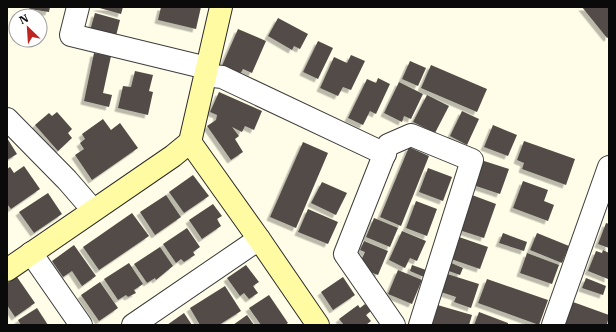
<svg xmlns="http://www.w3.org/2000/svg" width="616" height="332" font-family="'IBM Plex Serif',serif">
	<style>
		.building { fill: #534c47; filter: url(#shadow) }
		.lines { fill: none; stroke-linecap: round; stroke-linejoin: round }
		.street-casing { stroke: #3d3d3d; stroke-width: 24 }
		.secondary-casing { stroke: #2c2c2c; stroke-width: 24 }
		.street { stroke: #fff; stroke-width: 22 }
		.secondary { stroke: #fffba3; stroke-width: 22 }
	</style>
	<defs>
		<filter id="shadow"><feDropShadow dx="-3.5" dy="3.5" stdDeviation="0" flood-color="#0004"/></filter>
	</defs>
	<rect width="100%" height="100%" fill="#fffce8"/>
	<g class="building">
		<path d="M30,7H50L49,12L29,9Z"/>
		<path d="M96,7H123L121,14Z"/>
		<path d="M161,7H201L196,29L158,20Z"/>
		<path d="M582,7H609V37L607,38Z"/>
		<path d="M95,13L120,20L115,40L89,34Z"/>
		<path d="M278,18L308,34L300,49L294,46L292,50L268,36Z"/>
		<path d="M238,29L266,41L252,73L243,69L239,76L221,68Z"/>
		<path d="M318,41L333,48L318,79L303,72Z"/>
		<path d="M94,53L111,56L103,93L112,95L109,107L84,101Z"/>
		<path d="M351,55L365,61L351,90L343,87L338,96L320,88L334,57L347,63Z"/>
		<path d="M410,61L426,68L418,86L402,79Z"/>
		<path d="M431,65L487,89L477,112L421,88Z"/>
		<path d="M135,71L153,75L149,91L153,92L148,115L118,108L123,86L131,87Z"/>
		<path d="M378,78L390,84L376,114L370,111L363,125L348,118L367,79L376,83Z"/>
		<path d="M399,82L423,94L411,119L404,116L402,122L384,113Z"/>
		<path d="M219,92L262,111L254,130L245,126L242,132L232,127L239,136L235,139L243,152L231,160L207,126L216,120L217,115L210,112Z"/>
		<path d="M427,95L449,106L435,133L413,122Z"/>
		<path d="M462,111L479,119L467,145L450,136Z"/>
		<path d="M57,112L72,129L68,133L72,138L58,151L35,125L49,113L52,116Z"/>
		<path d="M103,119L111,130L120,123L138,148L92,180L75,155L84,149L80,143L85,139L82,134Z"/>
		<path d="M493,125L517,135L508,156L484,147Z"/>
		<path d="M7,138L17,154L7,160Z"/>
		<path d="M524,141L575,159L566,185L522,169L524,163L517,160Z"/>
		<path d="M303,142L328,153L296,228L270,217Z"/>
		<path d="M409,147L429,156L401,226L380,217Z"/>
		<path d="M481,160L509,169L500,194L473,185Z"/>
		<path d="M24,166L40,189L11,209L7,204V169L10,167L14,173Z"/>
		<path d="M428,168L452,177L443,201L419,192Z"/>
		<path d="M193,175L209,196L184,213L169,192Z"/>
		<path d="M523,181L548,190L544,201L554,205L548,221L513,208Z"/>
		<path d="M322,182L347,193L336,215L311,203Z"/>
		<path d="M48,193L62,214L34,233L19,212Z"/>
		<path d="M166,195L181,217L155,235L140,212Z"/>
		<path d="M472,195L496,204L484,238L459,230Z"/>
		<path d="M416,201L437,209L427,236L406,228Z"/>
		<path d="M213,204L222,216L217,219L221,226L202,239L189,220Z"/>
		<path d="M308,209L338,222L328,244L298,232Z"/>
		<path d="M132,213L149,236L99,270L83,247Z"/>
		<path d="M374,218L398,228L390,247L366,237Z"/>
		<path d="M606,223L609,224V248L598,244Z"/>
		<path d="M187,228L200,247L193,252L195,255L184,262L181,259L176,263L163,244Z"/>
		<path d="M402,231L426,241L417,261L410,258L405,268L389,260Z"/>
		<path d="M503,233L527,242L524,251L499,243Z"/>
		<path d="M537,233L569,246L562,263L530,250Z"/>
		<path d="M459,237L488,247L480,269L451,259Z"/>
		<path d="M364,241L388,251L378,275L365,270L367,265L360,263L365,252L360,250Z"/>
		<path d="M74,245L96,276L82,286L72,271L63,277L52,261Z"/>
		<path d="M160,247L173,266L156,280L155,278L147,283L134,264Z"/>
		<path d="M603,250L609,253L608,279L588,271L596,251L602,253Z"/>
		<path d="M527,253L559,265L552,284L520,273Z"/>
		<path d="M449,262L463,268L460,275L446,270Z"/>
		<path d="M129,263L143,284L134,290L136,293L128,297L126,295L118,300L104,279Z"/>
		<path d="M246,265L259,282L253,286L258,293L249,299L244,293L240,296L227,278Z"/>
		<path d="M412,265L426,270L424,277L410,271Z"/>
		<path d="M398,270L422,280L412,304L388,294Z"/>
		<path d="M444,273L479,284L471,308L454,302L456,297L441,292Z"/>
		<path d="M17,277L35,303L15,317L7,305V283Z"/>
		<path d="M343,277L355,295L333,310L321,292Z"/>
		<path d="M586,278L606,286L603,295L582,288Z"/>
		<path d="M487,279L548,300L539,325L478,303Z"/>
		<path d="M100,282L118,308L99,321L81,295Z"/>
		<path d="M225,286L241,311L219,325H200L190,308Z"/>
		<path d="M269,295L288,323L285,325H261L249,308Z"/>
		<path d="M573,302L609,315L607,325L565,324Z"/>
		<path d="M365,304L371,311L366,315L371,321L366,325H344L339,319L358,305L360,308Z"/>
		<path d="M434,304L472,315L469,325H428Z"/>
		<path d="M37,308L48,325H21L18,320Z"/>
		<path d="M479,312L508,323V325H474Z"/>
		<path d="M184,313L192,325H167Z"/>
		<path d="M247,315L254,325H233Z"/>
	</g>
	<g class="lines">
		<defs>
			<g id="street">
				<path d="M78,7L71,35L207,68"/>
				<path d="M205,75L222,77L385,154"/>
				<path d="M7,119L67,180L93,210"/>
				<path d="M31,253L81,325"/>
				<path d="M133,325L259,239"/>
				<path d="M394,325L345,254L388,145L411,135L472,160L420,325"/>
				<path d="M553,325L609,167"/>
			</g>
			<g id="secondary">
				<path d="M190,142L259,239L318,325"/>
				<path d="M7,270L173,156L190,142L221,7"/>
			</g>
		</defs>
		<use href="#street" class="street-casing"/>
		<use href="#secondary" class="secondary-casing"/>
		<use href="#street" class="street"/>
		<use href="#secondary" class="secondary"/>
	</g>
	<rect width="616" height="332" fill="none" stroke="#0a0a0a" stroke-width="16"/>
	<g transform="translate(28 28) rotate(335)"><circle r="19" fill="#ffffff" stroke="#9d9d9d"/>
	<path d="M0-3L7 15L0 10L-7 15Z" fill="#bc2521"/>
	<text y="-6" font-size="11" font-weight="bold" text-anchor="middle" fill="#0a0a0a">N</text>
	</g>
</svg>
